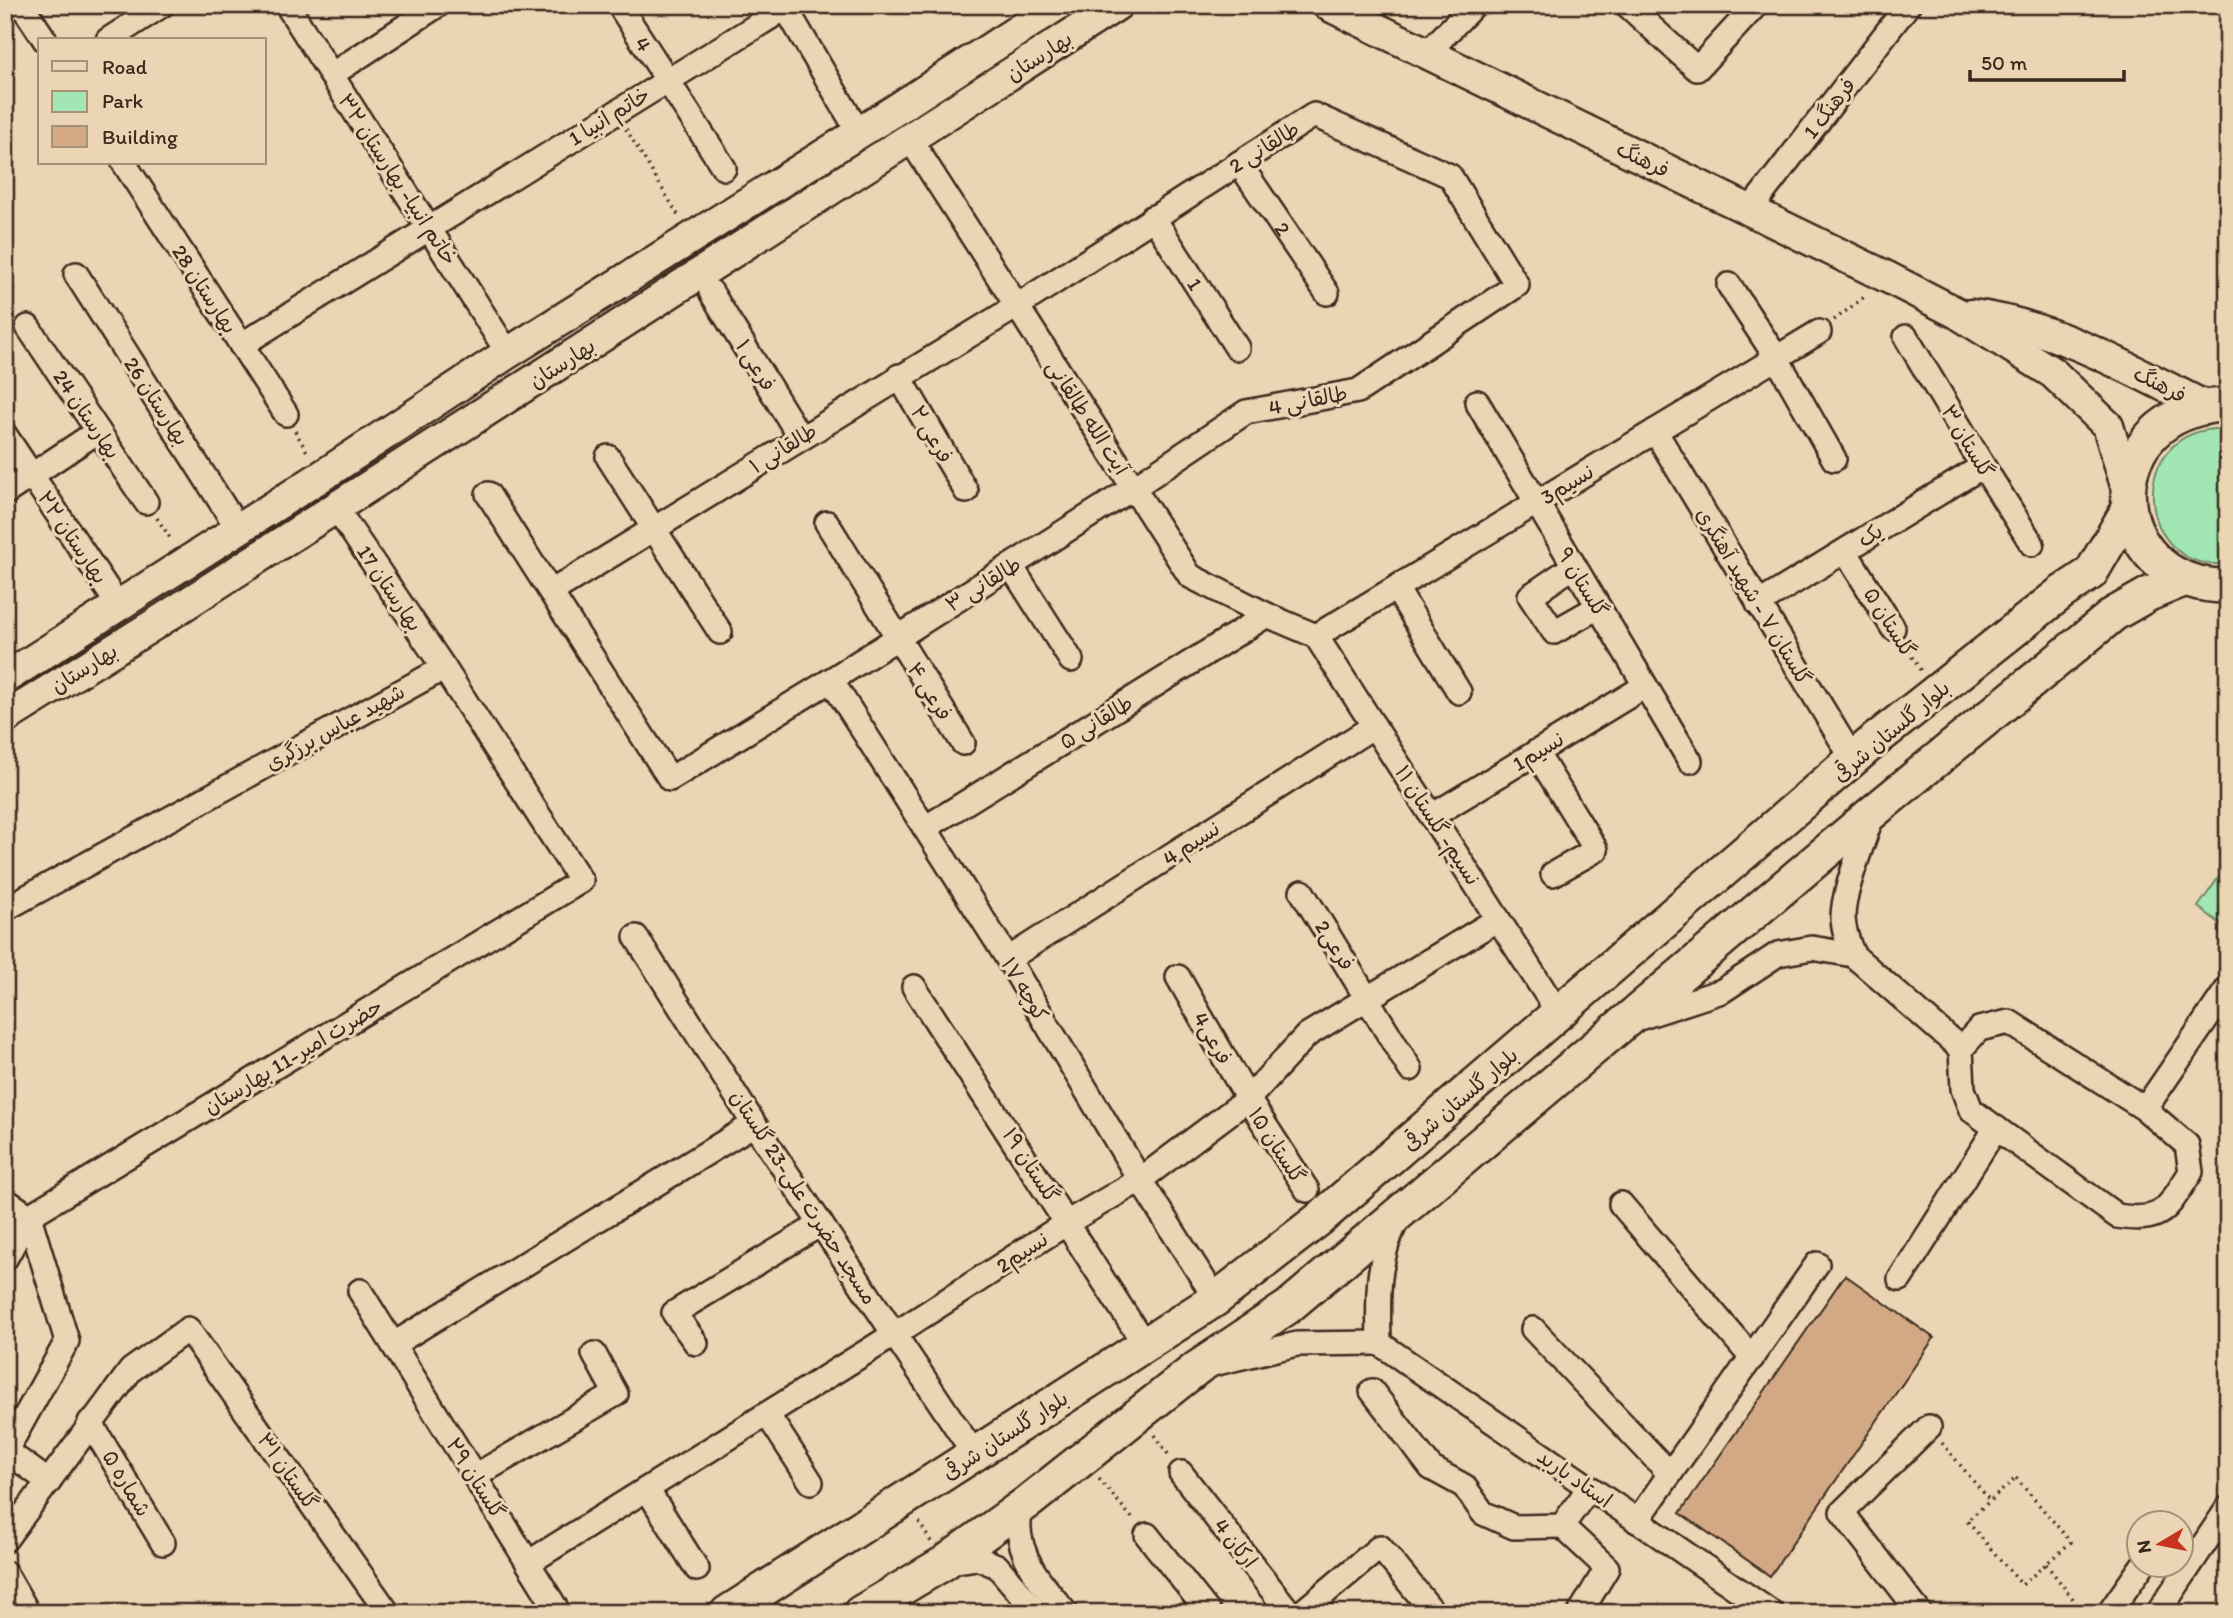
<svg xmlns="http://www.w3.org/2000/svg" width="2233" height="1618" font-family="Itim,'Playpen Sans Arabic',sans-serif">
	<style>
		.green { fill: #a2e7b3; stroke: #6e8868; stroke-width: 2 }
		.building { fill: #d3a985; stroke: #3b2a1e; stroke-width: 2 }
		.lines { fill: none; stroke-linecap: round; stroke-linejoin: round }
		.minor-casing { stroke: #3b2a1e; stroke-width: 28 }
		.tertiary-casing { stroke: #3b2a1e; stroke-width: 35 }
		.secondary-casing { stroke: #3b2a1e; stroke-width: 38 }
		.path { stroke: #3b2a1e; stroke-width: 3.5; stroke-dasharray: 2 5; stroke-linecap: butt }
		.minor { stroke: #ebd5b4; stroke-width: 23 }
		.tertiary { stroke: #ebd5b4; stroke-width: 30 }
		.secondary { stroke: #ebd5b4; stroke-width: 33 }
		.labels { text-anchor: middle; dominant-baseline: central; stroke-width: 6; stroke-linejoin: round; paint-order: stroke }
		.street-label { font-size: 21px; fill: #3b2a1e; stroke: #ebd5b4 }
	</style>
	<rect width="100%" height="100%" fill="#ebd5b4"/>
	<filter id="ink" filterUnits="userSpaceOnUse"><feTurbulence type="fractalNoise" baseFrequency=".0143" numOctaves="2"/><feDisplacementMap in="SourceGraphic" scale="14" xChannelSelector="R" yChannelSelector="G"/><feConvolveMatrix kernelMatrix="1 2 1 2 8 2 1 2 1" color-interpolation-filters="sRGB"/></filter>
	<g filter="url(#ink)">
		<g class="green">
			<path d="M2228,429V563C2135,577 2121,423 2228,429Z"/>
			<path d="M2228,864V929L2198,907Z"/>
		</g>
		<path class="building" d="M1845,1275L1934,1338L1770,1576L1680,1513Z"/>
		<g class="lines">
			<defs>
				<g id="minor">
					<path d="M22,5L45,40"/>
					<path d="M287,5L508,353"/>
					<path id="s1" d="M619,5L724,168"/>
					<path d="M784,5L859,133"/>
					<path d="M1627,5L1697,69L1756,5"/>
					<path d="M108,40L162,5"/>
					<path d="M1426,54L1474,5"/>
					<path d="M331,75L438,5"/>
					<path d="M910,139L1190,576L1267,615L1316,636"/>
					<path d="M124,163L286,414"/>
					<path id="s2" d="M1239,163L1327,293"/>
					<path d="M1749,211L1908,5"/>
					<path id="s3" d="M1153,217L1237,348"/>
					<path d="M76,274L238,529"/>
					<path d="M1729,285L1776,357L1834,459"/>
					<path d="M711,292L800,437"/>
					<path d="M28,327L146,502"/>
					<path d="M1906,337L1983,466L2032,544"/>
					<path d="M241,345L790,5"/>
					<path d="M899,376L966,491"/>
					<path d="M1477,402L1690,761"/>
					<path d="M1655,431L1854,761"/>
					<path d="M5,435L118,605"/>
					<path d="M608,457L720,632"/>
					<path d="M5,493L98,431"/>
					<path d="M488,494L670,779L831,680L1133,488L1246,412L1358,391L1517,285L1450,176L1314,115L1017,306L551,592"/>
					<path d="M336,508L444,668"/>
					<path d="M827,523L963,743"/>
					<path d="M1845,551L1893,628"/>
					<path d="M1011,566L1071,660"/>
					<path d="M1574,566L1530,596L1554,632L1598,607"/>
					<path d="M1396,588L1459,692"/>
					<path d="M1758,604L1983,466"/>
					<path d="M1316,636L1819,332"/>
					<path d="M1316,636L1559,1014"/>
					<path d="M831,680L1008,959L1140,1180L1216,1299"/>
					<path d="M1536,752L1596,850L1553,874"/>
					<path d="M1873,812C1865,839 1843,890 1843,917C1843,930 1848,943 1853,955L1961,1049"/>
					<path d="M1432,816L1645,686"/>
					<path d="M925,828L1267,615"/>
					<path d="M1302,892L1410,1069"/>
					<path d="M5,909L444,668L581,881L29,1216L5,1200"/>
					<path d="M636,937L754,1124L975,1455"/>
					<path d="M1008,959L1374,726"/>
					<path d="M1178,977L1248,1099L1307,1190"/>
					<path d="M914,987L1145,1345"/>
					<path d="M1636,1019L1722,991L1778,954L1812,948L1853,955"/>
					<path d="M2009,1022L2145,1109L2187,1145L2191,1172C2166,1209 2165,1223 2117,1216L1971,1110L1963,1089L1961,1049L1979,1029Z"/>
					<path d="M2145,1109L2228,988"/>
					<path d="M1621,1204L1752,1358"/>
					<path d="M5,1259L29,1216"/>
					<path d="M1900,1279L1996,1128"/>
					<path d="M360,1291L559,1613"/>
					<path d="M1533,1329L1670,1474"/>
					<path d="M696,1343L674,1313L821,1224"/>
					<path d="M1379,1343L1772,1613"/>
					<path d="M1379,1343C1378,1298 1376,1261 1397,1220"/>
					<path d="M394,1344L754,1124"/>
					<path d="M1213,1364L1297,1344L1379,1343"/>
					<path d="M1372,1391L1431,1468L1464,1486L1483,1513L1514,1527L1562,1526L1589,1488"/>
					<path d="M767,1414L811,1482"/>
					<path d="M90,1422L163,1543"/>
					<path d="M5,1450L49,1482"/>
					<path d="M6,1451L67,1341L29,1216"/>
					<path d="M1181,1473L1290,1613"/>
					<path d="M475,1476L616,1394L594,1354"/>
					<path d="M647,1489L697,1569"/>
					<path d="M1028,1502C1024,1508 1019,1515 1019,1522C1017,1558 1045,1588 1066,1613"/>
					<path d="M1637,1521L1817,1264"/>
					<path d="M1562,1526L1607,1568L1580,1613"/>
					<path d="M1147,1535L1209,1613"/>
					<path d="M5,1540L131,1370L188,1329L388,1613"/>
					<path d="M951,1562L977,1558L997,1566L1037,1613"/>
					<path d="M528,1563L895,1334L1068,1222L1140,1180L1248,1099L1307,1035L1498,919"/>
					<path d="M5,1573L28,1613"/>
					<path d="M1301,1613L1380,1547L1434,1613"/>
					<path d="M1920,1613L1842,1512L1929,1427"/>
					<path d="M2109,1613L2142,1566"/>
					<path d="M2158,1613L2228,1508"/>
				</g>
				<g id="tertiary">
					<path d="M1328,5L1889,278L1957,313L2053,373L2108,426L2128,492"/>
					<path d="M1971,315C2051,324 2132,370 2204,406"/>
					<path d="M5,678L331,470L508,353L892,112L1057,5"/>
					<path d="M5,718L158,622L1117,5"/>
				</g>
				<g id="secondary">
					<path d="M2228,406C2215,404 2203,407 2191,411C2092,444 2115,588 2228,586"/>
					<path d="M727,1613L1216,1299L1318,1220L1875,740L2061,593L2091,573L2129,508"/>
					<path d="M860,1613L944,1563L1028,1502L1197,1368L1288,1307L1873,812L2114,614L2149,594L2183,580"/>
				</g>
			</defs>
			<use href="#minor" class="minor-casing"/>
			<use href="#tertiary" class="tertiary-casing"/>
			<use href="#secondary" class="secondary-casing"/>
			<g class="path">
				<path d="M626,129L680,218"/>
				<path d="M1834,320L1867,295"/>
				<path d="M295,431L309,455"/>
				<path d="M157,518L172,541"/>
				<path d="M1904,645L1921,671"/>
				<path d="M1155,1435L1170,1457"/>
				<path d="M1942,1443L1990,1501"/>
				<path d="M2016,1478L2071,1542L2022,1585L1967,1521Z"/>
				<path d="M1099,1479L1133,1519"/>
				<path d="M919,1522L931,1542"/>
				<path d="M2046,1564L2084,1613"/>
			</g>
			<use href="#minor" class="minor"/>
			<use href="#tertiary" class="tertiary"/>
			<use href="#secondary" class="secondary"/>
		</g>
	</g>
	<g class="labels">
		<g class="street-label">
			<text stroke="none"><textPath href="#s1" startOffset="46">4</textPath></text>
			<text transform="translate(1039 56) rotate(-33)">بهارستان</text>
			<text transform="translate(1829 108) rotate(-52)">فرهنگ 1</text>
			<text transform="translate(609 116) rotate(-32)">خاتم انبیا 1</text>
			<text transform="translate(1264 147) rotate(-32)">طالقانی 2</text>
			<text transform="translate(1643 159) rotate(26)">فرهنگ</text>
			<text transform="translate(398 179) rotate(57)">خاتم انبیا- بهارستان ۳۲</text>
			<text stroke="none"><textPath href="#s2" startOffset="79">2</textPath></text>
			<text stroke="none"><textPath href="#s3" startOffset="79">1</textPath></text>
			<text transform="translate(205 289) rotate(57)">بهارستان 28</text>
			<text transform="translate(562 363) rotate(-33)">بهارستان</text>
			<text transform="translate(756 365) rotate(58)">فرعی ۱</text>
			<text transform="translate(2160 384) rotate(27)">فرهنگ</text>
			<text transform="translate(1308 400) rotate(-11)">طالقانی 4</text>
			<text transform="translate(157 401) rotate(57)">بهارستان 26</text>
			<text transform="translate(87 414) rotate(56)">بهارستان 24</text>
			<text transform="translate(1088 417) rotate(57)">آیت الله طالقانی</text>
			<text transform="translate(932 434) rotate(60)">فرعی ۲</text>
			<text transform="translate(1968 441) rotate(59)">گلستان ۳</text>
			<text transform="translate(783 448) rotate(-32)">طالقانی ۱</text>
			<text transform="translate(1567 484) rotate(-31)">نسیم3</text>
			<text transform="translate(1870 535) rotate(-32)">یک</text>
			<text transform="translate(73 537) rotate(56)">بهارستان ۲۲</text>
			<text transform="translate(1583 582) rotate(59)">گلستان ۹</text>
			<text transform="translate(983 584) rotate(-32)">طالقانی ۳</text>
			<text transform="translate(390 588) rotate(56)">بهارستان 17</text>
			<text transform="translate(1754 596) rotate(59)">گلستان ۷ - شهید آهنگری</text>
			<text transform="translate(1890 622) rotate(58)">گلستان ۵</text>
			<text transform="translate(84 668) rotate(-32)">بهارستان</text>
			<text transform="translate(930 691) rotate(58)">فرعی ۴</text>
			<text transform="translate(1096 722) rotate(-32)">طالقانی ۵</text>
			<text transform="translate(335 727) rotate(-29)">شهید عباس برزگری</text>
			<text transform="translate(1891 731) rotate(-40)">بلوار گلستان شرقی</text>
			<text transform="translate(1538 751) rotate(-31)">نسیم1</text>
			<text transform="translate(1438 825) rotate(57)">نسیم- گلستان ۱۱</text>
			<text transform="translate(1191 843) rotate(-33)">نسیم 4</text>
			<text transform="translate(1335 945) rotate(58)">فرعی2</text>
			<text transform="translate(1025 989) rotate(59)">کوچه ۱۷</text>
			<text transform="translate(1213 1038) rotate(61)">فرعی4</text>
			<text transform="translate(293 1056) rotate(-31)">حضرت امیر-11 بهارستان</text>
			<text transform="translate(1460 1099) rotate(-41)">بلوار گلستان شرقی</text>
			<text transform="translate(1277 1145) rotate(57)">گلستان ۱۵</text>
			<text transform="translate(1031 1165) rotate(57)">گلستان ۱۹</text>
			<text transform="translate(804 1197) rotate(57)">مسجد حضرت علی-23 گلستان</text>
			<text transform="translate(1022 1252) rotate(-33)">نسیم2</text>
			<text transform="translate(1005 1435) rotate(-33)">بلوار گلستان شرقی</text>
			<text transform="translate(288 1471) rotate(55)">گلستان ۳۱</text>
			<text transform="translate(476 1478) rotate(58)">گلستان ۲۹</text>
			<text transform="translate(1575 1478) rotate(35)">استاد باربد</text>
			<text transform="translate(127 1483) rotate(59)">شماره ۵</text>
			<text transform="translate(1236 1543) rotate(52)">ارکان 4</text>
		</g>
	</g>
	<rect width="2233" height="1618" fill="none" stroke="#ebd5b4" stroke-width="28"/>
	<rect x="14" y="14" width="2205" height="1590" fill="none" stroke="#3b2a1e" stroke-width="2.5" filter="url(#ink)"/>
	<rect x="38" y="38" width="228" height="126" fill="#ebd5b4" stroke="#a59178" stroke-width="2"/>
	<rect x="52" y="61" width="35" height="10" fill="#ebd5b4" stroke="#a59178" stroke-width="2"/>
	<text x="102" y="74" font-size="21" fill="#3b2a1e">Road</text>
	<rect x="52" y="91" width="35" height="21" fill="#a2e7b3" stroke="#a59178" stroke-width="2"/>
	<text x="102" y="108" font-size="21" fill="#3b2a1e">Park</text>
	<rect x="52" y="126" width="35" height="21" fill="#d3a985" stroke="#a59178" stroke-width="2"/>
	<text x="102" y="144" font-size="21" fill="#3b2a1e">Building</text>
	<g transform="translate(2160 1544) rotate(260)"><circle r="33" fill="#ebd5b4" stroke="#a59178" stroke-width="2"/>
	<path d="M0-5L12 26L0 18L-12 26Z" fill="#c8321e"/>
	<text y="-10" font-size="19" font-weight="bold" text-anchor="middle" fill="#3b2a1e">N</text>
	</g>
	<path d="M1970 70v10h154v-10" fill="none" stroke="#3b2a1e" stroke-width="3.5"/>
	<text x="1981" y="70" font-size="21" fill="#3b2a1e" stroke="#ebd5b4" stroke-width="5" paint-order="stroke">50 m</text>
</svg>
